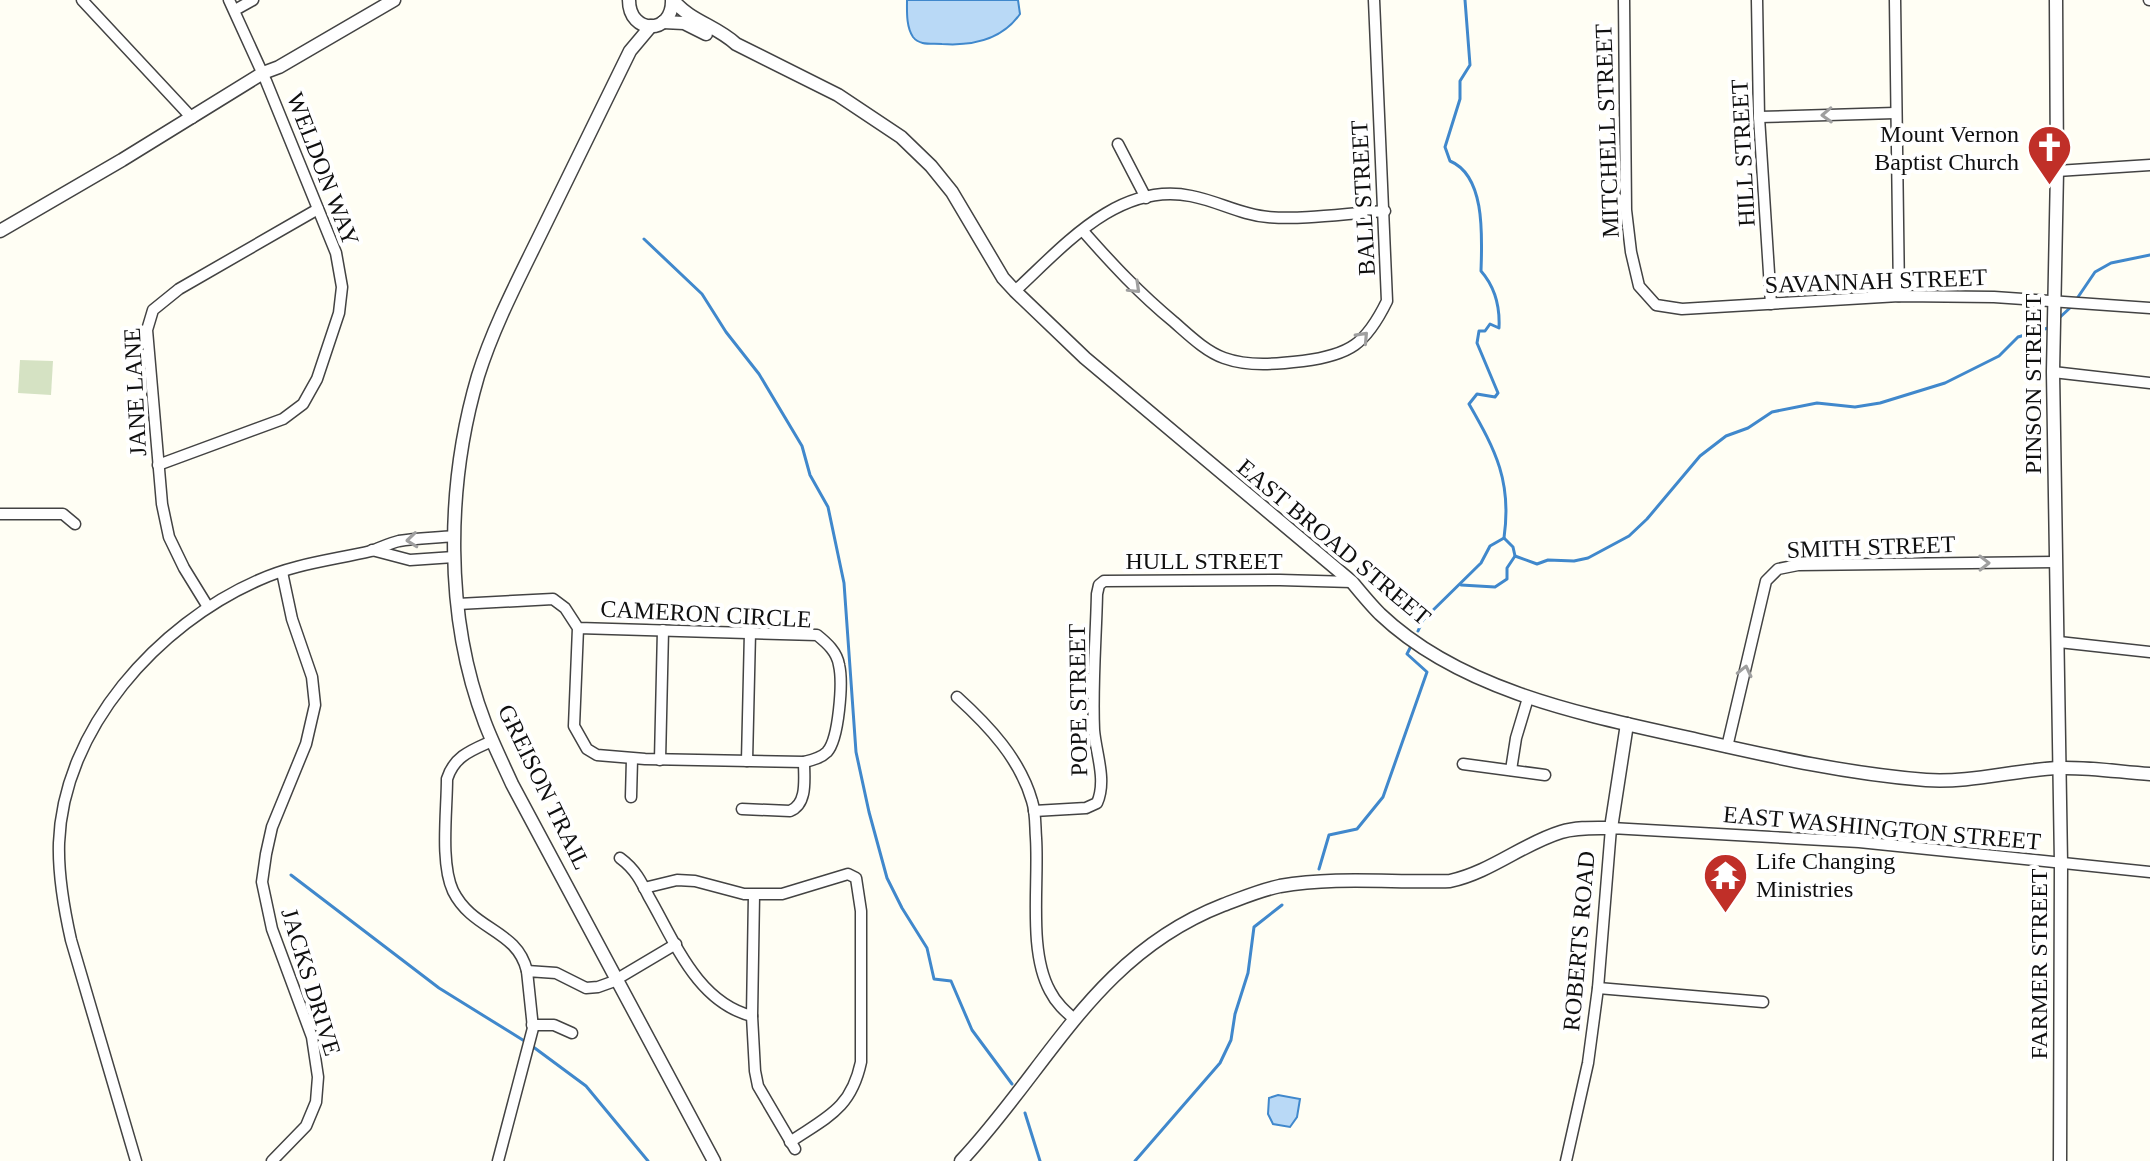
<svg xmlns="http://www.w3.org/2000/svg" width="2150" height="1161" font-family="'Times New Roman',serif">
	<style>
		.cemetery { fill: #d5e2c3 }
		.water { fill: #b9d9f6; stroke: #4088cc; stroke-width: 2 }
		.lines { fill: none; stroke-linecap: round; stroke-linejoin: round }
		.stream { stroke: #4088cc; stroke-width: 3 }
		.minor-casing { stroke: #434343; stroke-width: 13 }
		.tertiary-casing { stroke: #434343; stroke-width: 15 }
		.minor { stroke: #fff; stroke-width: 10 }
		.tertiary { stroke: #fff; stroke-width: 12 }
		.oneway { stroke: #9f9f9f }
		.labels { text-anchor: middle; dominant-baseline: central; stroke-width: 8; stroke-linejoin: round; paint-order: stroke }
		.street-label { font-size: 24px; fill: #101010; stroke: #fff }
		.poi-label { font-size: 24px; fill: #101010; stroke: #fff; text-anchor: end }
	</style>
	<rect width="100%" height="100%" fill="#fffef4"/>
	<path class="cemetery" d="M20,360L53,361L51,395L18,393Z"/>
	<g class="water">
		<path d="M907,0H1018L1020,14C1002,40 971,46 942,44C932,43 920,46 913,37C906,27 907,11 907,0Z"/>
		<path d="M1278,1095L1300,1099L1297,1117L1290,1127L1273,1124L1268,1114L1269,1098Z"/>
	</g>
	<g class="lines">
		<g class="stream">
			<path d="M644,239L702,294L726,332L759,374L802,446L810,475L828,507L844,583L856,752L869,812L887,878L902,908L927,948L934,979L951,981L972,1030L1012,1084"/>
			<path d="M2076,300L2095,272L2111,263L2150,255"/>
			<path d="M2057,320L2072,306"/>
			<path d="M1504,538L1513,547L1515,556"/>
			<path d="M1461,585L1495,587L1507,579V568L1515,556L1537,564L1548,560L1574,561L1588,558L1629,536L1647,519L1700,456L1726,436L1748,428L1772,412L1817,403L1855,407L1880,403L1945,383L1999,356L2018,337L2048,328"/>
			<path d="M1418,631L1423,620L1481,563L1490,546L1504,538C1512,482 1496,451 1469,404L1477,394L1495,397L1498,393L1477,343L1479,331H1485L1490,324L1499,328C1500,308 1495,287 1481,271C1482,238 1486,176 1450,161L1445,147L1460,99V81L1470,65L1465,0"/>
			<path d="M1319,869L1329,835L1357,829L1383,797L1427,672L1407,654L1410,648"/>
			<path d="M291,875L439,988L526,1042"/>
			<path d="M532,1046L586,1086L648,1161"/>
			<path d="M1025,1113L1040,1161"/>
			<path d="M1135,1161L1220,1063L1231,1040L1235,1014L1248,973L1254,927L1282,905"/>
		</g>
		<defs>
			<g id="minor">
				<path d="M82,0L192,118"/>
				<path d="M1624,0L1626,210L1631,252L1639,286L1656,305L1682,309L1899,296L1994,297L2150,308"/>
				<path d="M1757,0L1759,117L1771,304"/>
				<path d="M1895,0L1899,296"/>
				<path d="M2149,0H2150"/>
				<path d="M235,10L253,0"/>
				<path d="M1759,117L1895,113"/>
				<path d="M1118,144L1146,198"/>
				<path d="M2057,171L2150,165"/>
				<path d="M1083,231C1113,265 1139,293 1174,322C1189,335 1205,351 1224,358C1249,367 1277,364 1303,361C1350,355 1366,344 1387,301L1374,0"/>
				<path d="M1015,291C1063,247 1118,181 1191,196C1218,201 1241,215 1268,217C1305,220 1348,213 1385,211"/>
				<path d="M2053,372L2150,383"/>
				<path d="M158,465L283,419L303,404L317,379L339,313L342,287L336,253L266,81L229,0"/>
				<path d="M0,514H63L75,524"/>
				<path d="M372,550L410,560L454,557"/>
				<path d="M458,604L553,599L565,608L578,628L574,726L587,749L597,755L645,759L804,762C812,760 821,758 827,752C839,739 843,682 839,665C837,652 827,643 817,635L578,628"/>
				<path d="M208,607L184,568L169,537L162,504L147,330L153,310L179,289L318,209"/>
				<path d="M2059,642L2150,652"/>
				<path d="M957,697C989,726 1020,759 1032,801C1036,813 1035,826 1036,838C1039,884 1028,951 1050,991C1056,1003 1065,1011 1074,1019"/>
				<path d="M492,741C472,750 454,756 447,779C447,811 440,863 453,891C473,931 517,929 527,971"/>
				<path d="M1727,747L1766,581L1778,569L1798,565L2056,562"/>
				<path d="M660,760L663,630"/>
				<path d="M747,761L750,632"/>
				<path d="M1463,764L1545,775"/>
				<path d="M1511,770L1516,738L1528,698"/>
				<path d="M631,797L632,759"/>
				<path d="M742,809L790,811C808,804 804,778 804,762"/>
				<path d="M1034,811L1086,808L1097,803C1107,780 1096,754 1094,730C1092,685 1096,639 1097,594L1099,585L1104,581L1280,580L1352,582"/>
				<path d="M620,858C635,869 641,881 649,897C675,942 697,1002 752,1016"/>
				<path d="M644,888L677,880L695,881L744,894H782L848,874L856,878L861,911V1062C851,1109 827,1117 790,1142"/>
				<path d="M754,895L752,1016L755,1071L758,1086L795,1149"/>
				<path d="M1598,988L1763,1002"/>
				<path d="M532,1025H554L572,1033"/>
				<path d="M136,1161L71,940C64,909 58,875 59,843C63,729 158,624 259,580C294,564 333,560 371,551C380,548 390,543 399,541C417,538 436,538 454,536"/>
				<path d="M272,1161L306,1126L316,1102L318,1077L312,1037L272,929L262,882L266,854L272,827L306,744L315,705L312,677L292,619L282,572"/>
				<path d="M498,1161L533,1028L527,971L556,973L586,988L598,987L612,982L676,944"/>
				<path d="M1566,1161L1588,1063L1598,988L1611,828L1859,842L2150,872"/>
			</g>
			<g id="tertiary">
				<path d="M629,0C629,35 673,35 672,0"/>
				<path d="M673,0C690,21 717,26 736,44L838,95L901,137L931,166L952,192L1003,278L1015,291L1085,358L1352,582C1361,593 1370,604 1380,614C1463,693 1591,716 1698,740C1773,757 1849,774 1926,780C1971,783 2014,770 2059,768C2089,767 2120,772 2150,774"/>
				<path d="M2056,0L2057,171L2053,372L2061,863L2060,1161"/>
				<path d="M663,22L684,23L706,34"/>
				<path d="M651,26L630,51C600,113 569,175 539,237C517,282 493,328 478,376C446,485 444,616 485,723C493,744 503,764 512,784L714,1161"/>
				<path d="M0,231L122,160L263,73L279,67L394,0"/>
				<path d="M961,1161C1049,1067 1095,955 1223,905C1242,898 1260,890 1280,886C1337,876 1394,883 1450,881C1491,872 1522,844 1561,832C1577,827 1595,828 1611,828L1627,724"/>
			</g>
		</defs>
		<use href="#minor" class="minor-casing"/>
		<use href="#tertiary" class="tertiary-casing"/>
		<use href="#minor" class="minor"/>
		<use href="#tertiary" class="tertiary"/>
	</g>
	<defs><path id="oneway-chevron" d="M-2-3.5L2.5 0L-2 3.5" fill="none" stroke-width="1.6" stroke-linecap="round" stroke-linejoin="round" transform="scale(2)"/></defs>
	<g class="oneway">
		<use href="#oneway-chevron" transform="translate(1827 115) rotate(178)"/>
		<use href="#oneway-chevron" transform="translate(1135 288) rotate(44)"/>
		<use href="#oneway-chevron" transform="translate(1363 337) rotate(-47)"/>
		<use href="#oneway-chevron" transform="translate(412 540) rotate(174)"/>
		<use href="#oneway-chevron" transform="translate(1984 563) rotate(-1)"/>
		<use href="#oneway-chevron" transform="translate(1745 671) rotate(-77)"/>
	</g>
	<defs>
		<symbol id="church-pin" viewBox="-11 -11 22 30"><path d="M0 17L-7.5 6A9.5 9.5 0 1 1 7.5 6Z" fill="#c02f28" stroke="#fff"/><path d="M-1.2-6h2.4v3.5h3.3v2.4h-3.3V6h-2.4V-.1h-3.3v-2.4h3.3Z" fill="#fff"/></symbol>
		<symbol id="temple-pin" viewBox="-11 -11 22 30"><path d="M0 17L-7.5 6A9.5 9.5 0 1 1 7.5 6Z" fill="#c02f28" stroke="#fff"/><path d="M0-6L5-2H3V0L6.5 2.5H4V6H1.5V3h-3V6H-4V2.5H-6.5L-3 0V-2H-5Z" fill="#fff"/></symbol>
	</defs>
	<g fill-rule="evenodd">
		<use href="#church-pin" x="2024" y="122" width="51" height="69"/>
		<use href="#temple-pin" x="1700" y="850" width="51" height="69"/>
	</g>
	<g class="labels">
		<g class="street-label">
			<text transform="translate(1607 131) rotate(-92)">MITCHELL STREET</text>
			<text transform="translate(1743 153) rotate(-93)">HILL STREET</text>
			<text transform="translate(323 169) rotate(69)">WELDON WAY</text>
			<text transform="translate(1363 198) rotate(-93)">BALL STREET</text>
			<text transform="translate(1876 281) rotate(-2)">SAVANNAH STREET</text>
			<text transform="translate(2033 384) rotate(-90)">PINSON STREET</text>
			<text transform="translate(135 392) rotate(-93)">JANE LANE</text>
			<text transform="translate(1334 542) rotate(40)">EAST BROAD STREET</text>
			<text transform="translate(1871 547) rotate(-2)">SMITH STREET</text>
			<text x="1204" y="561">HULL STREET</text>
			<text transform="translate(706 614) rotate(3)">CAMERON CIRCLE</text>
			<text transform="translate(1078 700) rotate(-91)">POPE STREET</text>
			<text transform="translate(544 787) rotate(64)">GREISON TRAIL</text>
			<text transform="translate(1882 828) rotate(5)">EAST WASHINGTON STREET</text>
			<text transform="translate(1579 941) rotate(-85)">ROBERTS ROAD</text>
			<text transform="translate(2039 964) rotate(-90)">FARMER STREET</text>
			<text transform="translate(311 982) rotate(73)">JACKS DRIVE</text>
		</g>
		<g class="poi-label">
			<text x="2019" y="134">Mount Vernon<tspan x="2019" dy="28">Baptist Church</tspan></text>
			<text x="1756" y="861" text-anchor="start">Life Changing<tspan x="1756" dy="28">Ministries</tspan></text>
		</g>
	</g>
</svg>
